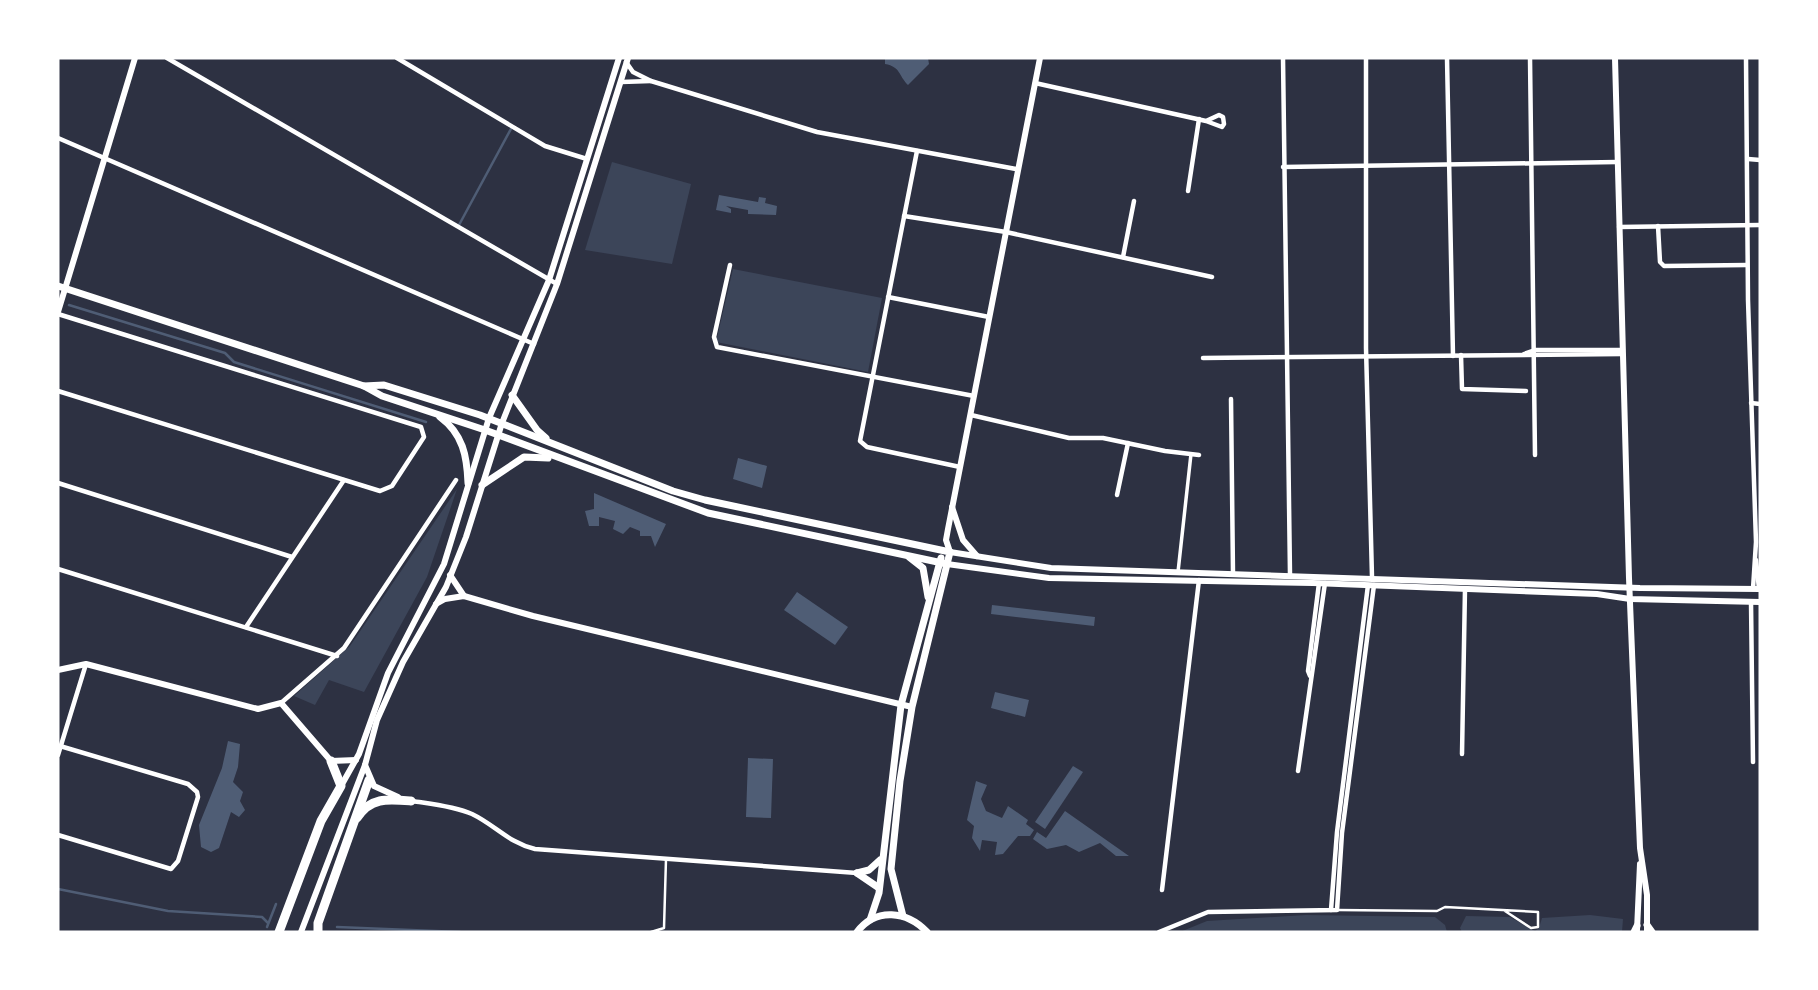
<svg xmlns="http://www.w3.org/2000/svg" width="1818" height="990" font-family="Mulish,sans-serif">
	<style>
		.green { fill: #3c4559 }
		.water { fill: #4f5d75 }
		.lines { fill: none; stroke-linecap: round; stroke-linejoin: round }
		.stream { stroke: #4f5d75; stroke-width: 2.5 }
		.service { stroke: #fff; stroke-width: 2.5 }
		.pedestrian { stroke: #fff; stroke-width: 3.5 }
		.minor { stroke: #fff; stroke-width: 4.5 }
		.tertiary { stroke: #fff; stroke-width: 6 }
		.secondary { stroke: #fff; stroke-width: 6 }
		.primary { stroke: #fff; stroke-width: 7 }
		.motorway { stroke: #fff; stroke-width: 9 }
	</style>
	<rect width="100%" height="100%" fill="#2d3142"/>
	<g class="green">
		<path d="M612,162L691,184L672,264L585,250Z"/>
		<path d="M733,269L882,298L868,372L716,342Z"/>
		<path d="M457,489L427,577L364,692L329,680L315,705L294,696L350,646Z"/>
		<path d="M1306,915L1435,917L1445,925L1447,932H1180L1207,921Z"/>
		<path d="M1590,915L1623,919L1622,932H1462L1460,928L1466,916L1510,917L1535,931L1539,928L1542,918Z"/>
	</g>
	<g class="water">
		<path d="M885,58H928L929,64L908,85C898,75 901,67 885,64Z"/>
		<path d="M719,195L758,202L759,197L766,198L765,203L777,206L776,215L748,214V210L726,206L731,209V213L716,210Z"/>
		<path d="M738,458L767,466L762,488L733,479Z"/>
		<path d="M594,493L666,524L655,547L651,536H640V531L630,527L623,534L613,529L615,521L599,517V526H589L585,511L594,509Z"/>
		<path d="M797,592L848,627L835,645L784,610Z"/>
		<path d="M992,605L1095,617L1094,626L991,614Z"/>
		<path d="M995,692L1029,700L1025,717L991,708Z"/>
		<path d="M228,741L240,744L238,767L233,782L243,792L240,801L245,810L239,817L231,812L219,848L211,852L201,847L199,825L222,768Z"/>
		<path d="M748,758L773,759L771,818L746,817Z"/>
		<path d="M1073,766L1083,772L1045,829L1035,822Z"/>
		<path d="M976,781L987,785L981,799L986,811L1002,818L1008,806L1028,820L1026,824L1034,830L1030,836H1018L1003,854L995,855L997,842L982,840L980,851L972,838L974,826L967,820Z"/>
		<path d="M1065,811L1129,856H1116L1100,843L1079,852L1066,845L1047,849L1033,839L1037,832L1046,838Z"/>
	</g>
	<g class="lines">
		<g class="stream">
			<path d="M459,225L512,127"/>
			<path d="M69,305L225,353L234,362L426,422"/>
			<path d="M58,889L168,911L262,917L268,923"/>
			<path d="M267,927L276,904"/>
			<path d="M337,927L460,932"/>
		</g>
		<g class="service">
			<path d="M1337,910L1437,911L1445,907L1538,912V927L1531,928L1505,911"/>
			<path d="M651,932L664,928L666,859"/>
		</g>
		<path class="pedestrian" d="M1178,572L1191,454"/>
		<g class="minor">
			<path d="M167,58L557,284"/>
			<path d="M397,58L545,146L587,159"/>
			<path d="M1283,58L1290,575"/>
			<path d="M1366,58V348L1372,577"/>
			<path d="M1447,58L1453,356"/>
			<path d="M1530,58L1535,455"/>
			<path d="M1746,58L1748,300L1756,542L1753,589"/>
			<path d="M626,62L633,72L651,81L817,132L1016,169"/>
			<path d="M621,82L651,81"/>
			<path d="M1035,83L1206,121L1222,127L1224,124L1223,117L1219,115L1206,121"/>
			<path d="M58,138L534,344"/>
			<path d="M917,151L860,441L867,447L960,467"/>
			<path d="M1748,159L1760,160"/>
			<path d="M1283,167L1617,162"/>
			<path d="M1188,191L1199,119"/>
			<path d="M904,216L1006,232L1212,277"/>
			<path d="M1658,226L1660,262L1664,266L1747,265"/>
			<path d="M1619,227L1760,225"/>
			<path d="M1123,257L1134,201"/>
			<path d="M730,265L714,337L717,347L974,396"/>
			<path d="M888,297L989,317"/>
			<path d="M58,314L421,427L424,437L392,486L380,491L58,391"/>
			<path d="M1524,354L1535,350H1623"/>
			<path d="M1461,355L1462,389L1526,391"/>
			<path d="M1203,358L1623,354"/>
			<path d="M1231,399L1233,574"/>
			<path d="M1751,403L1760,404"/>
			<path d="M971,415L1069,438H1103L1165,451L1199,455"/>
			<path d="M58,483L292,557"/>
			<path d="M1117,495L1128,443"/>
			<path d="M1756,560L1759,589"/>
			<path d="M58,569L337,656"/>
			<path d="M1751,602L1753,762"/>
			<path d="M246,627L344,480"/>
			<path d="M1310,676L1308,671L1319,583"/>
			<path d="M281,703L344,648L456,480"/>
			<path d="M1462,754L1465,589"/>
			<path d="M58,755L86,664"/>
			<path d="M1298,771L1325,583"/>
			<path d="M412,801C431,804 453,806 472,814C495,825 509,843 535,849L857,873"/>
			<path d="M58,835L171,869L178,861L198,797L197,792L188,784L60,746"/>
			<path d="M1162,890L1199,580"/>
			<path d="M1331,910L1337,832L1368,585"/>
			<path d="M1159,932L1208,912L1337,910L1342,833L1374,585"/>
		</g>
		<g class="tertiary">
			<path d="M1615,58L1629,578L1640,848L1647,895V932"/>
			<path d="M58,312L135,58"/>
			<path d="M950,552L946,540L948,529L1040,58"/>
			<path d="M464,596L533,616L912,707"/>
			<path d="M58,670L86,664L258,709L281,703L331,761L356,760"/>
			<path d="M1637,930L1640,864"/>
		</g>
		<g class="secondary">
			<path d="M952,507L963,540L977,556"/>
			<path d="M950,552L1051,568L1640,588L1760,589"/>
			<path d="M947,564L1049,578L1313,583L1597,594L1630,599L1760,602"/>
			<path d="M450,575L464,596"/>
			<path d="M436,604L445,599L464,596"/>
			<path d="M365,765L374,786L398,797"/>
			<path d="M341,786L359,754L388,673L444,564L489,418L549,280L619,58"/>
			<path d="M301,932L365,765L377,720L403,662L446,587L466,537L502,423L557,284L628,58"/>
		</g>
		<g class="primary">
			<path d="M58,286L364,386L382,396L485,430L708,513L947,564"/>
			<path d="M364,386L384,385L480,415L673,491L705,500L950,552L912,707L900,781L891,869L903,916"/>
			<path d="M512,395L537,430L546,438"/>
			<path d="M440,417C463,434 467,456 468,483"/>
			<path d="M482,485L524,457L548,458"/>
			<path d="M909,557L923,568L928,597"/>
			<path d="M857,873L869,870L880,860"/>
			<path d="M857,873L879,888"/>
			<path d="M870,920L879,893L901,705L941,558"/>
			<path d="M1647,925L1652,932"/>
			<path d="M857,932C876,907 907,911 927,932"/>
			<path d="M1634,932L1637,926"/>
		</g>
		<g class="motorway">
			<path d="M357,818C370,797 388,799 411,801"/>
			<path d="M279,932L321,821L341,786L331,761"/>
			<path d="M318,932V923L369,780"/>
		</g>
	</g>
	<rect width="1818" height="990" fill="none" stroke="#ffffff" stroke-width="119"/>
</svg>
